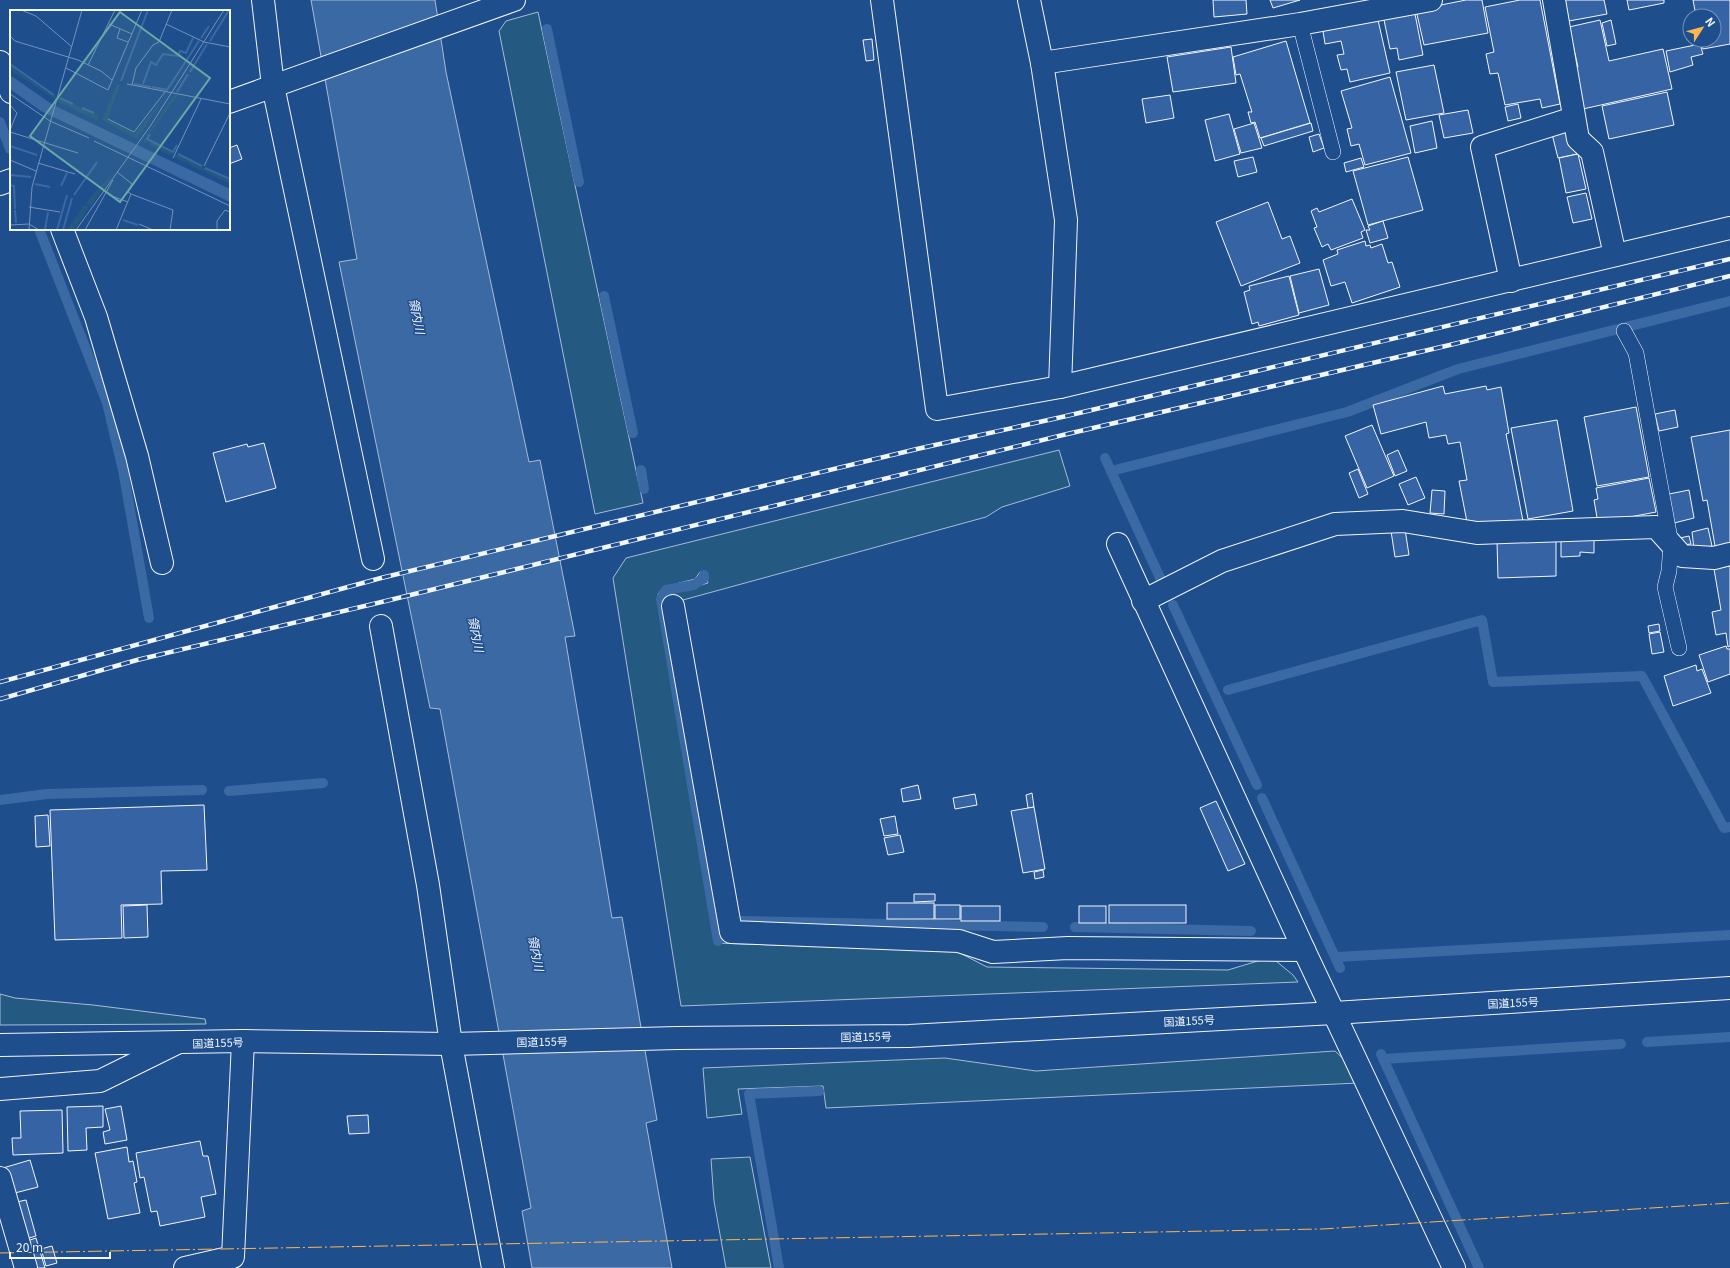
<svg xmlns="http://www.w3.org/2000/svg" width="1730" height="1268" font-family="Georgia,'Noto Sans JP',serif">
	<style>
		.green { fill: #245a82; stroke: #a8bbd7 }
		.water { fill: #3b69a3; stroke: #a8bbd7 }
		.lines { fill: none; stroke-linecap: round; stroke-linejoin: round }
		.stream { stroke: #3b69a3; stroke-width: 10 }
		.building { fill: #3563a3; stroke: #f2f6ff }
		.service-casing { stroke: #f2f6ff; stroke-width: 16 }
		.minor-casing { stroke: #f2f6ff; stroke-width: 24 }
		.trunk-casing { stroke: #f2f6ff; stroke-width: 24 }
		.service { stroke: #1f4e8c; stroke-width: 15 }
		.minor { stroke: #1f4e8c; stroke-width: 22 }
		.trunk { stroke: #1f4e8c; stroke-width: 22 }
		.rail-casing { stroke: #f2f6ff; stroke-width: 4.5 }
		.rail { stroke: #1f4e8c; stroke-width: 3; stroke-dasharray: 9; stroke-linecap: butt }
		.power { stroke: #ffb74d; stroke-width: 1; stroke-dasharray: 14 3 2 3; stroke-linecap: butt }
		.labels { text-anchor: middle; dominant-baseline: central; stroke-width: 3; stroke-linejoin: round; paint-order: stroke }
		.street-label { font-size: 11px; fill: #f2f6ff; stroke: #1f4e8c }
		.water-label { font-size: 12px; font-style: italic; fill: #f2f6ff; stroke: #1f4e8c }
		.inset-river { fill: none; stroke: #3b69a3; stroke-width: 2 }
		.inset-road { fill: none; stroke: #7391ba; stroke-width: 1 }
		.view { fill: #6aa9a8; fill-opacity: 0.15; stroke: #6aa9a8; stroke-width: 2 }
		.inset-edge { fill: none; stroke: #f2f6ff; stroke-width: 2 }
	</style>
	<rect width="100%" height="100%" fill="#1f4e8c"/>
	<g class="green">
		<path d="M538,12L643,503L595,514L499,31L506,21Z"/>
		<path d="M1059,450L1070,486L1002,507L986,517L683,600L663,601L667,595L708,583L706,573L700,572L695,579L664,587L658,594L715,943L956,951L987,967L1228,970L1261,960L1276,961L1293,975L1298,982L681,1006L613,578L626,558Z"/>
		<path d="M0,994L15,998L93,1005L205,1019L206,1024L0,1025Z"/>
		<path d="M1335,1051L1349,1064L1358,1083L826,1108L823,1086L738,1089L742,1114L707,1118L703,1068L945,1058L1036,1071Z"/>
		<path d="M750,1157L771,1268H726L714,1201L711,1159Z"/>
	</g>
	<path class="water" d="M311,0H435L446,72L529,462L540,460L575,636L565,637L612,918L622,917L657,1120L646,1123L672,1268H532L522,1211L531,1208L440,709L430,708L339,262L357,259Z"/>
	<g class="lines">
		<g class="stream">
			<path d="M547,29L579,182"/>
			<path d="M0,122L10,149"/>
			<path d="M39,229L107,403L123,470L149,618"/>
			<path d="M604,296L633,433"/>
			<path d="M1105,458L1161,580"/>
			<path d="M641,470L644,489"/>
			<path d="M1111,471L1347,412L1458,369L1730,301"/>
			<path d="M704,575V578L694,585L666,590L661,599L718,941"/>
			<path d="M1173,605L1257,785"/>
			<path d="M1228,690L1482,620L1493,682L1642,676L1724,828L1730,827"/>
			<path d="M229,791L323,783"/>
			<path d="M1262,798L1340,968"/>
			<path d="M0,800L47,794L202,790"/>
			<path d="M742,921L1043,927"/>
			<path d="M1075,927L1251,931"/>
			<path d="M1336,957L1730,935"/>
			<path d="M1647,1042L1730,1037"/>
			<path d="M1381,1054L1479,1268"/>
			<path d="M1383,1059L1621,1044"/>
			<path d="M779,1268L749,1094L819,1091"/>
		</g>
	</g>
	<g class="building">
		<path d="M1213,0H1246L1247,14L1214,17Z"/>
		<path d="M1270,0H1300L1273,8Z"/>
		<path d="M1466,0H1482L1488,33L1424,45L1416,10Z"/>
		<path d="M1520,0H1540L1560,104L1542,108L1540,99L1505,105L1498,73L1490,74L1486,54L1494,52L1485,7Z"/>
		<path d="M1565,0H1604L1607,14L1569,21Z"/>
		<path d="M1627,0H1664V3L1629,10Z"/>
		<path d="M1693,0H1730V44L1703,49L1701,42L1695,43L1694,40H1714V16H1696Z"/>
		<path d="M1414,9L1423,55L1399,60L1397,48L1390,49L1383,15Z"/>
		<path d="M1378,20L1390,73L1350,82L1347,69L1341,70L1337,55L1344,54L1341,41L1325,44L1323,31Z"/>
		<path d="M1600,20L1609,61L1663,49L1672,89L1583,109L1574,68L1578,67L1569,27Z"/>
		<path d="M1611,20L1616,44L1607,46L1602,23Z"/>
		<path d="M872,39L874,60L866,61L863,40Z"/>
		<path d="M1286,41L1310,123L1260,138L1255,122L1251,123L1248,112H1252L1240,74L1236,75L1233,57Z"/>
		<path d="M1700,44L1703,54L1691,57L1693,65L1670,72L1666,51Z"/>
		<path d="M1231,47L1236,83L1173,92L1167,57Z"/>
		<path d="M1434,65L1444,113L1406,120L1396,72Z"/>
		<path d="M1390,77L1411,153L1365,165L1359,144L1351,146L1347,129L1352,128L1341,91Z"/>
		<path d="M1667,92L1674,125L1609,139L1602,106Z"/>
		<path d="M1170,95L1174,118L1146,123L1142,99Z"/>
		<path d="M1518,104L1521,118L1508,121L1505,107Z"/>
		<path d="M1468,110L1473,133L1444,138L1439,115Z"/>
		<path d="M1229,114L1240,154L1215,161L1205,120Z"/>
		<path d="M1432,121L1437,148L1415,153L1410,126Z"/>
		<path d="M1254,123L1262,148L1241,153L1234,129Z"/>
		<path d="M1311,123L1313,131L1264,146L1261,138Z"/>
		<path d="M1572,130L1577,154L1558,158L1552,134Z"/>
		<path d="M1319,134L1324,148L1313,152L1309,137Z"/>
		<path d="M237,145L242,159L229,164V148Z"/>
		<path d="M1578,154L1586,189L1566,193L1559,158Z"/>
		<path d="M1253,157L1257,172L1238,177L1234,161Z"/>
		<path d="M1408,157L1423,210L1368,225L1353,171Z"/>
		<path d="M1361,158L1364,167L1346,172L1344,163Z"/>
		<path d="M1586,193L1592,219L1573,223L1567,197Z"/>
		<path d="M1352,199L1365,230L1361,232L1363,238L1331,250L1328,244L1322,247L1314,228L1317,227L1311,211L1317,208L1319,212Z"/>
		<path d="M1268,202L1282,239L1290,236L1300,263L1241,286L1216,222Z"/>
		<path d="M1383,221L1388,238L1370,243L1366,230H1370L1368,226Z"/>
		<path d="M1365,241L1366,246L1370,245L1371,248L1382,244L1388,263L1392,262L1400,287L1352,303L1345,282L1331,286L1323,260L1338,254L1337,250Z"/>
		<path d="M1319,269L1329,305L1299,313L1290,276Z"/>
		<path d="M1289,276L1299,315L1259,326L1258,322L1252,324L1244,292L1250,290L1249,286Z"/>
		<path d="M1443,386L1445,394L1486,386L1487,390L1501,387L1509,433L1506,434L1523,521L1467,522L1459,481L1467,480L1460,442L1448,444L1446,435L1429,438L1426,422L1381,434L1373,405Z"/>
		<path d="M1636,407L1649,477L1597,486L1584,417Z"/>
		<path d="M1675,410L1678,427L1659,431L1655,414Z"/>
		<path d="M1557,420L1573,511L1528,519L1511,428Z"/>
		<path d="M1372,425L1394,476L1367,488L1345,436Z"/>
		<path d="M1730,430V544L1715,546L1707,500L1703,501L1691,437Z"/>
		<path d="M264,443L276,488L226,502L213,453L247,444L248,447Z"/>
		<path d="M1398,450L1407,471L1395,476L1387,455Z"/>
		<path d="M1358,469L1368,494L1359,498L1349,473Z"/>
		<path d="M1416,477L1425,498L1408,505L1399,484Z"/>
		<path d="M1649,478L1656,512L1598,523L1594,500L1598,499L1596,488Z"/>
		<path d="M1432,490L1445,491L1444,514L1430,513Z"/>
		<path d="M1689,490L1694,518L1674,523L1669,494Z"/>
		<path d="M1708,528L1712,546L1694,549L1692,532Z"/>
		<path d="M1405,529L1409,555L1395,557L1391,531Z"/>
		<path d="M1689,536L1691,544L1682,545L1680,538Z"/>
		<path d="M1561,540H1594V553L1580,552V556L1561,557Z"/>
		<path d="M1556,541V576L1498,578L1497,542Z"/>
		<path d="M1730,566V646L1728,647L1726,633L1716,635L1712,612L1721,610L1714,569Z"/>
		<path d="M1659,624L1660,631L1649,633L1648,626Z"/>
		<path d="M1660,632L1664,652L1652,654L1649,634Z"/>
		<path d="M1726,646L1727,649H1730V674L1708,682L1699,655Z"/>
		<path d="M1696,665L1697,671L1702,669L1711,693L1673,706L1664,676Z"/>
		<path d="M918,785L921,799L903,802L901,789Z"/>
		<path d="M1032,793L1034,807L1028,808L1026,795Z"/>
		<path d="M975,794L977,805L955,809L953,798Z"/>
		<path d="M1216,801L1245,864L1228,871L1200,808Z"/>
		<path d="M204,805L207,870L161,871L162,904L121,905L122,938L55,940L50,810Z"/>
		<path d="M1034,807L1045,869L1023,873L1011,811Z"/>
		<path d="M48,815L50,846L36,847L35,816Z"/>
		<path d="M895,816L898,834L884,836L880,819Z"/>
		<path d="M900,835L904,852L888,855L884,838Z"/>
		<path d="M1043,870L1044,877L1035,879L1034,872Z"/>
		<path d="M914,894H935V901L914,902Z"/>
		<rect x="887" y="903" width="47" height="16"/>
		<path d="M147,905L148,937L124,938L123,906Z"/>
		<rect x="935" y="905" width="25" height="14"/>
		<rect x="1109" y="905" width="77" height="18"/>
		<rect x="961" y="906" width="39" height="15"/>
		<rect x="1079" y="906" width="27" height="17"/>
		<path d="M103,1106V1127L86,1128L87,1150L68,1151L67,1107Z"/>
		<path d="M121,1106L127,1140L105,1144L103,1132L110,1130L105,1109Z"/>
		<path d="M62,1110L63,1153L13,1155L12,1138H21L20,1111Z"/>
		<path d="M368,1115L369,1133L349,1134L347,1116Z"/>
		<path d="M200,1141L203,1156H208L216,1194L201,1197L205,1217L160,1226L157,1211L151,1212L144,1177L140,1178L136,1153Z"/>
		<path d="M127,1147L129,1162L133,1161L137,1182L134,1183L140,1213L108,1219L95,1153Z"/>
		<path d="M30,1160L38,1187L11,1194L3,1168Z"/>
		<path d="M26,1200L36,1236L22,1240L12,1203Z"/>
		<path d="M36,1238L45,1268H32L24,1242Z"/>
		<path d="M52,1246L57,1263L46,1266L41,1249Z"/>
	</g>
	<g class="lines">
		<defs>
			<g id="service">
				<path d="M1300,24L1333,152"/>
				<path d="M1624,331L1636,353L1671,544L1669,571L1665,587L1679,648"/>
			</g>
			<g id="minor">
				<path d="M263,0L273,86L373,559"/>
				<path d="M882,0L937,409L1060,387L1730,228"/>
				<path d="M1029,0L1042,63L1066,220L1060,387"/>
				<path d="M1554,0L1578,139L1592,152L1615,255"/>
				<path d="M0,62L11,92"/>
				<path d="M1042,63L1300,24L1431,0"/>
				<path d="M229,102L514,0"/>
				<path d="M0,184L11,180"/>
				<path d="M62,229L96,317L137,456L162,563"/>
				<path d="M1511,281L1482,147L1574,118"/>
				<path d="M1118,544L1304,950L1454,1268"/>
				<path d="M1143,601L1222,561L1335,524L1403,521L1477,533L1656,527L1682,556L1714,558L1730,554"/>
				<path d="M673,606L731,932L959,941L993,952L1068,948L1304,950"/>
				<path d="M381,626L428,885L451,1044L493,1268"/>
				<path d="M0,1089L100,1081L177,1043"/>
				<path d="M0,1178L26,1268"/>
				<path d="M185,1268L233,1257L243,1041"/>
			</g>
			<path id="trunk" d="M0,1045L243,1041L451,1044L677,1038L909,1036L1334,1013L1730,988"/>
		</defs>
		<use href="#service" class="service-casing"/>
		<use href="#minor" class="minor-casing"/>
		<use href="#trunk" class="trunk-casing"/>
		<use href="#service" class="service"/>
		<use href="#minor" class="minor"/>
		<use href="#trunk" class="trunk"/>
		<defs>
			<g id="rail">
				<path d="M0,682L381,578L917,449L1062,417L1730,259"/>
				<path d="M0,699L137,660L390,600L1063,435L1454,344L1730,276"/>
			</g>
		</defs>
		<use href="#rail" class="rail-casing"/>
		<use href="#rail" class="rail"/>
		<path class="power" d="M0,1253L1322,1229L1730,1203"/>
	</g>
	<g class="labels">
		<g class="street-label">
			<text transform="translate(1513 1002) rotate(-3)">国道155号</text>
			<text transform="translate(1189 1020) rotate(-3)">国道155号</text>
			<text transform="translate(866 1036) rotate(-1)">国道155号</text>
			<text transform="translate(542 1041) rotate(-1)">国道155号</text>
			<text transform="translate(218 1042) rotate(-2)">国道155号</text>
		</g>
		<g class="water-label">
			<text transform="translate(418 316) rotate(79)">領内川</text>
			<text transform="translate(477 634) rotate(79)">領内川</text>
			<text transform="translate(537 953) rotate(79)">領内川</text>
		</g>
	</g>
	<g transform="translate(10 10)">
		<rect width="220" height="220" fill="#1f4e8c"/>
		<path d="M0,54L46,86L45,89L0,60ZM107,74L110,75L98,108L124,124L157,84L127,129L92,110ZM164,85H168L136,129V133L133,131ZM49,88L89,106L87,110L48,92ZM141,132L164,143L161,146L139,135ZM165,144L219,170L220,174L164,147ZM103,164L81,196L76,193L82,185ZM74,195L79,197L64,220H57Z" fill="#245a82"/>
		<path d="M0,65L43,95L220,179V192L31,101L0,79Z" fill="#3b69a3"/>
		<path class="inset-river" d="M191,28L199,16M200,31L219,0M0,54L44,85M180,62L197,34M111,71L138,0M124,74L141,77M133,74L141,52L146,55L153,44L168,46L170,41L176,43L183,28M142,77L158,80M157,80L189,31M167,82L178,64M50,88L63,94M72,98L84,103M140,124L137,129L163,142L167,135M0,136L27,145M168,144L192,156M195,158L220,169M0,165L21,167M25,174L40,177M0,175L4,176L5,199M51,176L57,163M64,185L87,152M5,200L6,213M113,210L128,215M35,220L38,202M47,220L57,185M53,220L62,188"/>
		<path class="inset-road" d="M11,0L26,6L62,37M99,14L122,24M156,14L194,32L220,37M110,19L107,28L118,32M0,26L5,31L68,50L91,61L102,70M78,55L105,0M56,58L98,80L132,0M117,74L220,94M122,75L126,58L143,35L149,32L162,0M0,84L40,111L79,128M0,95L7,103L0,120M98,109L124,122L155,82M0,122L68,143M84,131L220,196M163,148L191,89M0,150L26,161M28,153L65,164M194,156L220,103M121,184L163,200L160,220M99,185L118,192M19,197L50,202M129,214L143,220M0,215L19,214L29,220M19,220L22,177L72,0M66,220L141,115L214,0M75,220L103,170M106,220L121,184L118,182L122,174L107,162M207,220V211L215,200L220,202"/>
		<path class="view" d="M110,2L200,68L110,192L20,126Z"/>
		<rect width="220" height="220" class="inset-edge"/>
	</g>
	<g transform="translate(1702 28) rotate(54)"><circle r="19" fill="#1f4e8c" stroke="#7391ba"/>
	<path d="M0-3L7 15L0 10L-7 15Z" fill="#ffb74d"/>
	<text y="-6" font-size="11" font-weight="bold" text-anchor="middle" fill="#f2f6ff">N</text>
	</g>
	<path d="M10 1252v6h100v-6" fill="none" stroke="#f2f6ff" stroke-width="2"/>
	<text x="16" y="1252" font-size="12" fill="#f2f6ff" stroke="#1f4e8c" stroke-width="3" paint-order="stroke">20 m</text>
</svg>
